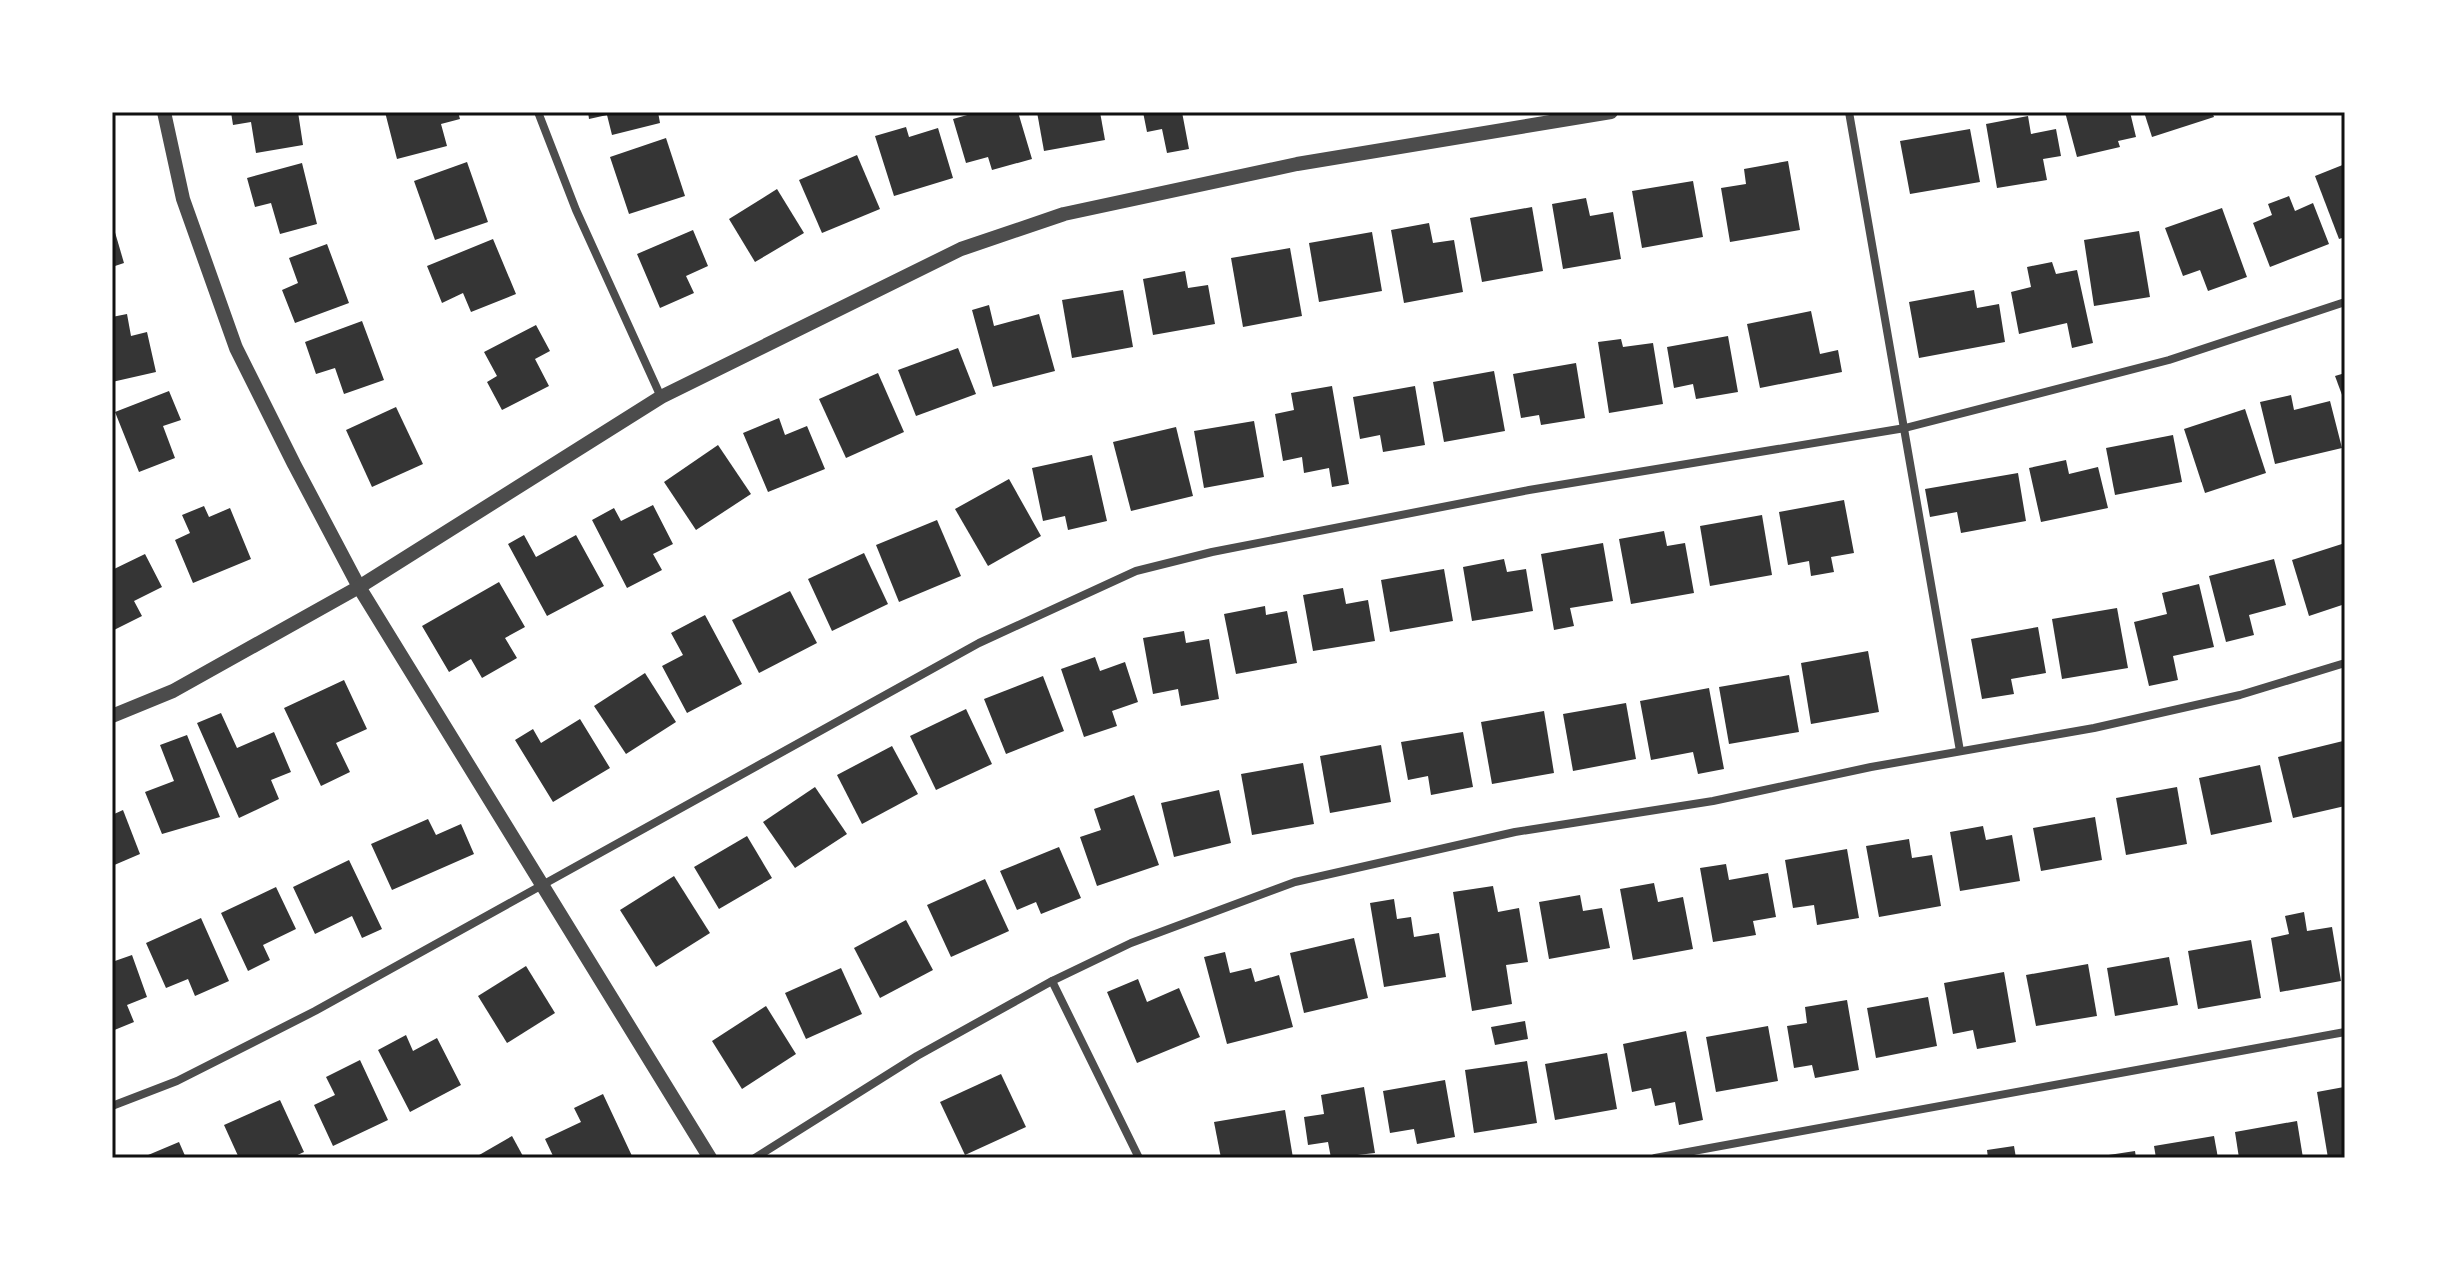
<svg xmlns="http://www.w3.org/2000/svg" width="2457" height="1270" font-family="Rubik,sans-serif">
	<style>
		.building { fill: #353535 }
		.lines { fill: none; stroke-linecap: round; stroke-linejoin: round }
		.minor { stroke: #4c4c4c; stroke-width: 8 }
		.tertiary { stroke: #4c4c4c; stroke-width: 14 }
		.neatline { fill: none; stroke: #111; stroke-width: 3 }
	</style>
	<rect width="100%" height="100%" fill="#fff"/>
	<g class="building">
		<path d="M231,112H298L303,145L256,153L251,122L233,125Z"/>
		<path d="M385,112H458L460,119L441,124L447,146L397,159Z"/>
		<path d="M588,112H658L660,123L612,135L607,115L589,119Z"/>
		<path d="M978,112H1018L1032,159L992,170L988,157L966,163L953,119Z"/>
		<path d="M1037,112H1100L1105,140L1044,151Z"/>
		<path d="M1143,112H1182L1189,149L1167,153L1162,129L1147,132Z"/>
		<path d="M2065,112H2130L2136,137L2118,141L2120,147L2077,157Z"/>
		<path d="M2144,112H2212L2214,117L2152,137Z"/>
		<path d="M2028,116L2031,134L2056,129L2061,156L2043,159L2047,180L1997,188L1986,124Z"/>
		<path d="M906,127L909,137L938,128L953,178L894,196L875,136Z"/>
		<path d="M1970,129L1980,182L1910,194L1900,141Z"/>
		<path d="M666,138L685,196L629,214L610,157Z"/>
		<path d="M857,155L880,209L822,233L799,180Z"/>
		<path d="M1788,161L1800,230L1730,242L1721,188L1746,184L1744,169Z"/>
		<path d="M467,162L488,222L435,240L414,181Z"/>
		<path d="M302,163L317,224L280,234L271,203L255,207L247,178Z"/>
		<path d="M2345,164V237L2339,239L2315,176Z"/>
		<path d="M1693,181L1703,237L1642,248L1632,191Z"/>
		<path d="M777,189L804,233L755,262L729,219Z"/>
		<path d="M2289,196L2295,211L2313,203L2329,244L2270,267L2253,223L2272,215L2268,204Z"/>
		<path d="M1586,198L1590,216L1613,212L1621,259L1563,269L1552,204Z"/>
		<path d="M1532,207L1543,271L1482,282L1470,218Z"/>
		<path d="M2222,208L2247,277L2208,291L2200,270L2183,276L2165,228Z"/>
		<path d="M112,222L124,263L112,267Z"/>
		<path d="M1429,223L1433,243L1454,240L1463,292L1404,303L1391,230Z"/>
		<path d="M693,230L708,266L686,276L694,293L660,308L637,254Z"/>
		<path d="M2139,231L2150,297L2094,306L2084,240Z"/>
		<path d="M1372,232L1382,291L1319,302L1309,243Z"/>
		<path d="M493,239L516,294L471,312L463,293L442,303L427,266Z"/>
		<path d="M327,244L349,303L295,323L282,290L298,283L289,258Z"/>
		<path d="M1290,248L1302,316L1243,327L1231,258Z"/>
		<path d="M2052,262L2056,274L2077,270L2093,343L2072,348L2067,323L2019,334L2011,292L2031,287L2027,267Z"/>
		<path d="M1185,271L1188,288L1208,285L1215,324L1153,335L1143,279Z"/>
		<path d="M1123,290L1133,347L1072,358L1062,300Z"/>
		<path d="M1974,290L1977,308L1999,304L2005,342L1919,358L1909,302Z"/>
		<path d="M989,305L994,326L1039,314L1055,371L993,387L972,310Z"/>
		<path d="M1811,311L1820,354L1838,350L1842,372L1760,388L1747,324Z"/>
		<path d="M127,314L131,336L147,332L156,372L112,382V317Z"/>
		<path d="M362,321L384,380L344,394L335,368L316,374L305,342Z"/>
		<path d="M536,325L550,351L535,359L549,386L502,410L487,382L497,376L484,352Z"/>
		<path d="M1728,336L1738,392L1696,399L1693,384L1674,388L1667,347Z"/>
		<path d="M1621,339L1623,347L1653,343L1663,404L1609,413L1598,342Z"/>
		<path d="M958,348L976,394L916,416L898,370Z"/>
		<path d="M1576,363L1585,418L1541,425L1539,415L1521,418L1513,374Z"/>
		<path d="M1494,371L1505,431L1444,442L1433,382Z"/>
		<path d="M878,373L904,432L846,458L819,399Z"/>
		<path d="M2345,373V403L2335,376Z"/>
		<path d="M1332,386L1349,484L1332,487L1329,468L1304,473L1302,457L1283,461L1275,414L1294,410L1291,393Z"/>
		<path d="M1415,386L1425,445L1383,452L1380,435L1360,439L1353,397Z"/>
		<path d="M169,391L181,420L163,426L175,458L139,472L115,412Z"/>
		<path d="M2291,395L2294,410L2330,401L2342,448L2275,464L2260,402Z"/>
		<path d="M396,407L423,464L372,487L346,430Z"/>
		<path d="M2245,409L2266,473L2205,493L2184,429Z"/>
		<path d="M779,418L785,435L807,426L825,469L768,492L743,433Z"/>
		<path d="M1254,421L1264,477L1204,488L1194,431Z"/>
		<path d="M1176,427L1193,496L1131,511L1113,442Z"/>
		<path d="M2173,435L2182,482L2115,495L2106,448Z"/>
		<path d="M718,445L751,494L696,530L664,482Z"/>
		<path d="M1092,455L1107,521L1068,530L1065,516L1043,521L1032,468Z"/>
		<path d="M2066,460L2069,474L2098,467L2108,508L2041,522L2029,468Z"/>
		<path d="M2018,473L2026,521L1961,533L1957,512L1930,517L1925,489Z"/>
		<path d="M1009,479L1041,536L988,566L955,509Z"/>
		<path d="M1844,500L1854,553L1831,557L1834,572L1811,576L1809,561L1788,565L1779,512Z"/>
		<path d="M653,505L673,544L653,554L662,570L627,588L592,520L614,508L621,521Z"/>
		<path d="M204,506L209,517L230,508L251,559L193,583L175,540L190,533L182,515Z"/>
		<path d="M1762,515L1772,575L1710,586L1700,526Z"/>
		<path d="M937,520L961,576L899,602L876,545Z"/>
		<path d="M1664,531L1667,546L1685,543L1694,593L1631,604L1619,539Z"/>
		<path d="M524,535L536,557L576,535L604,586L547,616L508,544Z"/>
		<path d="M1603,543L1613,601L1570,608L1574,626L1554,630L1541,554Z"/>
		<path d="M2345,543V604L2309,616L2292,560Z"/>
		<path d="M864,553L888,604L832,631L808,579Z"/>
		<path d="M145,554L162,587L134,601L142,616L112,631V570Z"/>
		<path d="M1504,559L1507,572L1526,569L1533,611L1472,621L1463,567Z"/>
		<path d="M2274,559L2286,605L2249,615L2254,635L2226,642L2209,576Z"/>
		<path d="M1444,569L1453,621L1390,632L1381,580Z"/>
		<path d="M499,582L525,627L505,638L517,658L482,678L471,659L449,672L422,626Z"/>
		<path d="M2199,584L2214,647L2173,656L2178,680L2149,686L2134,622L2167,614L2162,593Z"/>
		<path d="M1343,588L1346,604L1368,600L1375,641L1313,651L1303,595Z"/>
		<path d="M790,591L817,643L759,673L732,620Z"/>
		<path d="M1265,606L1266,615L1287,611L1297,663L1236,674L1224,614Z"/>
		<path d="M2117,608L2128,668L2062,679L2052,619Z"/>
		<path d="M705,615L742,684L687,713L662,666L683,655L671,633Z"/>
		<path d="M2038,627L2046,673L2011,679L2014,694L1982,699L1971,639Z"/>
		<path d="M1184,631L1186,643L1209,639L1219,699L1181,706L1178,689L1153,694L1143,638Z"/>
		<path d="M1868,651L1879,712L1811,724L1801,663Z"/>
		<path d="M1095,657L1100,671L1125,662L1138,702L1112,711L1117,726L1084,737L1061,669Z"/>
		<path d="M645,673L676,722L626,754L594,706Z"/>
		<path d="M1789,675L1799,732L1729,744L1719,687Z"/>
		<path d="M1043,676L1064,731L1006,754L984,699Z"/>
		<path d="M344,680L367,729L336,743L350,772L321,786L284,708Z"/>
		<path d="M1709,688L1724,769L1698,774L1693,752L1651,760L1640,701Z"/>
		<path d="M1626,703L1636,759L1573,771L1563,714Z"/>
		<path d="M966,709L992,764L936,790L910,736Z"/>
		<path d="M1544,711L1554,773L1492,784L1481,722Z"/>
		<path d="M221,713L237,748L274,732L291,772L271,780L279,799L239,818L197,723Z"/>
		<path d="M580,719L610,768L553,802L515,740L533,729L541,743Z"/>
		<path d="M1463,732L1473,787L1431,795L1428,776L1408,780L1401,742Z"/>
		<path d="M187,735L220,817L162,834L145,792L174,781L160,745Z"/>
		<path d="M2343,741L2345,806L2293,818L2278,757Z"/>
		<path d="M1381,745L1391,802L1330,813L1320,756Z"/>
		<path d="M892,746L918,794L862,824L837,775Z"/>
		<path d="M1303,763L1314,824L1252,835L1241,774Z"/>
		<path d="M2260,765L2272,822L2211,835L2199,778Z"/>
		<path d="M815,787L847,834L795,868L763,822Z"/>
		<path d="M2177,787L2187,844L2126,855L2116,798Z"/>
		<path d="M1219,790L1231,843L1174,857L1161,803Z"/>
		<path d="M1134,795L1159,865L1097,886L1080,837L1101,830L1094,809Z"/>
		<path d="M123,810L140,854L112,866V815Z"/>
		<path d="M2095,817L2102,860L2041,871L2033,828Z"/>
		<path d="M428,819L436,835L461,824L474,854L392,890L371,844Z"/>
		<path d="M1983,826L1986,840L2012,835L2020,881L1960,891L1950,832Z"/>
		<path d="M747,836L772,878L719,909L694,867Z"/>
		<path d="M1909,839L1912,858L1932,855L1941,906L1879,917L1866,846Z"/>
		<path d="M1059,847L1081,898L1041,914L1036,902L1017,910L1000,871Z"/>
		<path d="M1847,849L1859,918L1817,925L1814,905L1793,908L1785,860Z"/>
		<path d="M349,860L382,929L362,938L352,916L315,934L293,887Z"/>
		<path d="M1726,864L1729,880L1768,873L1776,917L1753,921L1756,935L1713,942L1700,868Z"/>
		<path d="M674,876L710,933L656,967L620,910Z"/>
		<path d="M985,879L1009,931L951,957L927,905Z"/>
		<path d="M1654,883L1658,902L1683,897L1693,949L1633,960L1620,889Z"/>
		<path d="M1493,886L1498,912L1519,908L1528,962L1506,965L1512,1004L1472,1011L1453,892Z"/>
		<path d="M276,887L296,929L263,945L270,960L248,971L221,913Z"/>
		<path d="M1580,895L1583,911L1602,908L1610,948L1549,959L1539,902Z"/>
		<path d="M1394,899L1397,919L1411,917L1414,937L1439,933L1446,977L1384,987L1370,903Z"/>
		<path d="M2304,912L2307,931L2332,927L2341,981L2280,992L2271,938L2289,934L2285,916Z"/>
		<path d="M201,918L229,981L195,996L188,979L166,988L146,943Z"/>
		<path d="M906,920L933,970L880,998L854,948Z"/>
		<path d="M1354,938L1368,998L1304,1013L1290,953Z"/>
		<path d="M2251,940L2261,998L2198,1009L2188,951Z"/>
		<path d="M1225,952L1230,973L1251,968L1255,982L1279,975L1293,1027L1227,1044L1204,957Z"/>
		<path d="M132,955L147,997L127,1005L134,1022L112,1031V962Z"/>
		<path d="M2169,957L2178,1005L2115,1016L2107,968Z"/>
		<path d="M2088,964L2097,1016L2036,1026L2026,975Z"/>
		<path d="M526,966L555,1013L507,1043L478,996Z"/>
		<path d="M841,968L862,1014L806,1039L785,993Z"/>
		<path d="M2004,972L2016,1042L1977,1049L1973,1030L1953,1034L1944,983Z"/>
		<path d="M1138,979L1147,1002L1179,988L1200,1037L1137,1063L1107,992Z"/>
		<path d="M1928,997L1937,1046L1876,1058L1867,1008Z"/>
		<path d="M1847,1000L1859,1070L1815,1078L1812,1065L1794,1068L1787,1026L1807,1023L1805,1007Z"/>
		<path d="M766,1006L796,1054L742,1089L712,1041Z"/>
		<path d="M1525,1021L1528,1039L1495,1045L1491,1027Z"/>
		<path d="M1768,1026L1778,1081L1716,1092L1706,1037Z"/>
		<path d="M1686,1031L1703,1120L1679,1125L1675,1102L1655,1106L1651,1088L1632,1092L1623,1044Z"/>
		<path d="M406,1035L413,1051L437,1038L461,1085L410,1112L378,1050Z"/>
		<path d="M1607,1053L1617,1109L1555,1120L1545,1064Z"/>
		<path d="M360,1060L388,1120L333,1146L314,1105L335,1095L326,1077Z"/>
		<path d="M1527,1061L1537,1123L1474,1133L1465,1070Z"/>
		<path d="M1001,1074L1026,1127L965,1155L940,1102Z"/>
		<path d="M1445,1080L1455,1137L1417,1144L1414,1129L1390,1133L1383,1091Z"/>
		<path d="M1364,1087L1375,1153L1331,1158L1328,1142L1308,1145L1304,1117L1324,1114L1321,1095Z"/>
		<path d="M2344,1087L2345,1158H2328L2317,1092Z"/>
		<path d="M603,1094L632,1156L554,1158L545,1139L581,1122L574,1108Z"/>
		<path d="M280,1100L304,1152L291,1158H239L224,1125Z"/>
		<path d="M1285,1110L1293,1158H1221L1214,1122Z"/>
		<path d="M2297,1121L2303,1158H2239L2235,1132Z"/>
		<path d="M512,1136L524,1158H474Z"/>
		<path d="M2214,1136L2218,1158H2156L2154,1146Z"/>
		<path d="M179,1142L186,1158H141Z"/>
		<path d="M2014,1146L2016,1158H1988L1987,1150Z"/>
		<path d="M2135,1151L2136,1158H2102V1156Z"/>
	</g>
	<g class="lines">
		<g class="minor">
			<path d="M538,112L576,210L661,397"/>
			<path d="M1849,112L1960,751"/>
			<path d="M1052,981L1139,1158"/>
			<path d="M112,1106L177,1081L315,1011L979,643L1136,571L1212,552L1529,490L1905,428L2169,360L2345,302"/>
			<path d="M755,1158L917,1056L1052,981L1131,943L1295,882L1515,832L1713,801L1871,767L2094,728L2240,695L2345,663"/>
			<path d="M1655,1158L2345,1032"/>
		</g>
		<g class="tertiary">
			<path d="M164,112L183,199L236,348L294,464L359,587L710,1158"/>
			<path d="M112,716L173,691L359,587L661,397L961,249L1064,214L1297,164L1611,112"/>
		</g>
	</g>
	<rect width="2457" height="1270" fill="none" stroke="#ffffff" stroke-width="228"/>
	<rect x="114" y="114" width="2229" height="1042" class="neatline"/>
</svg>
